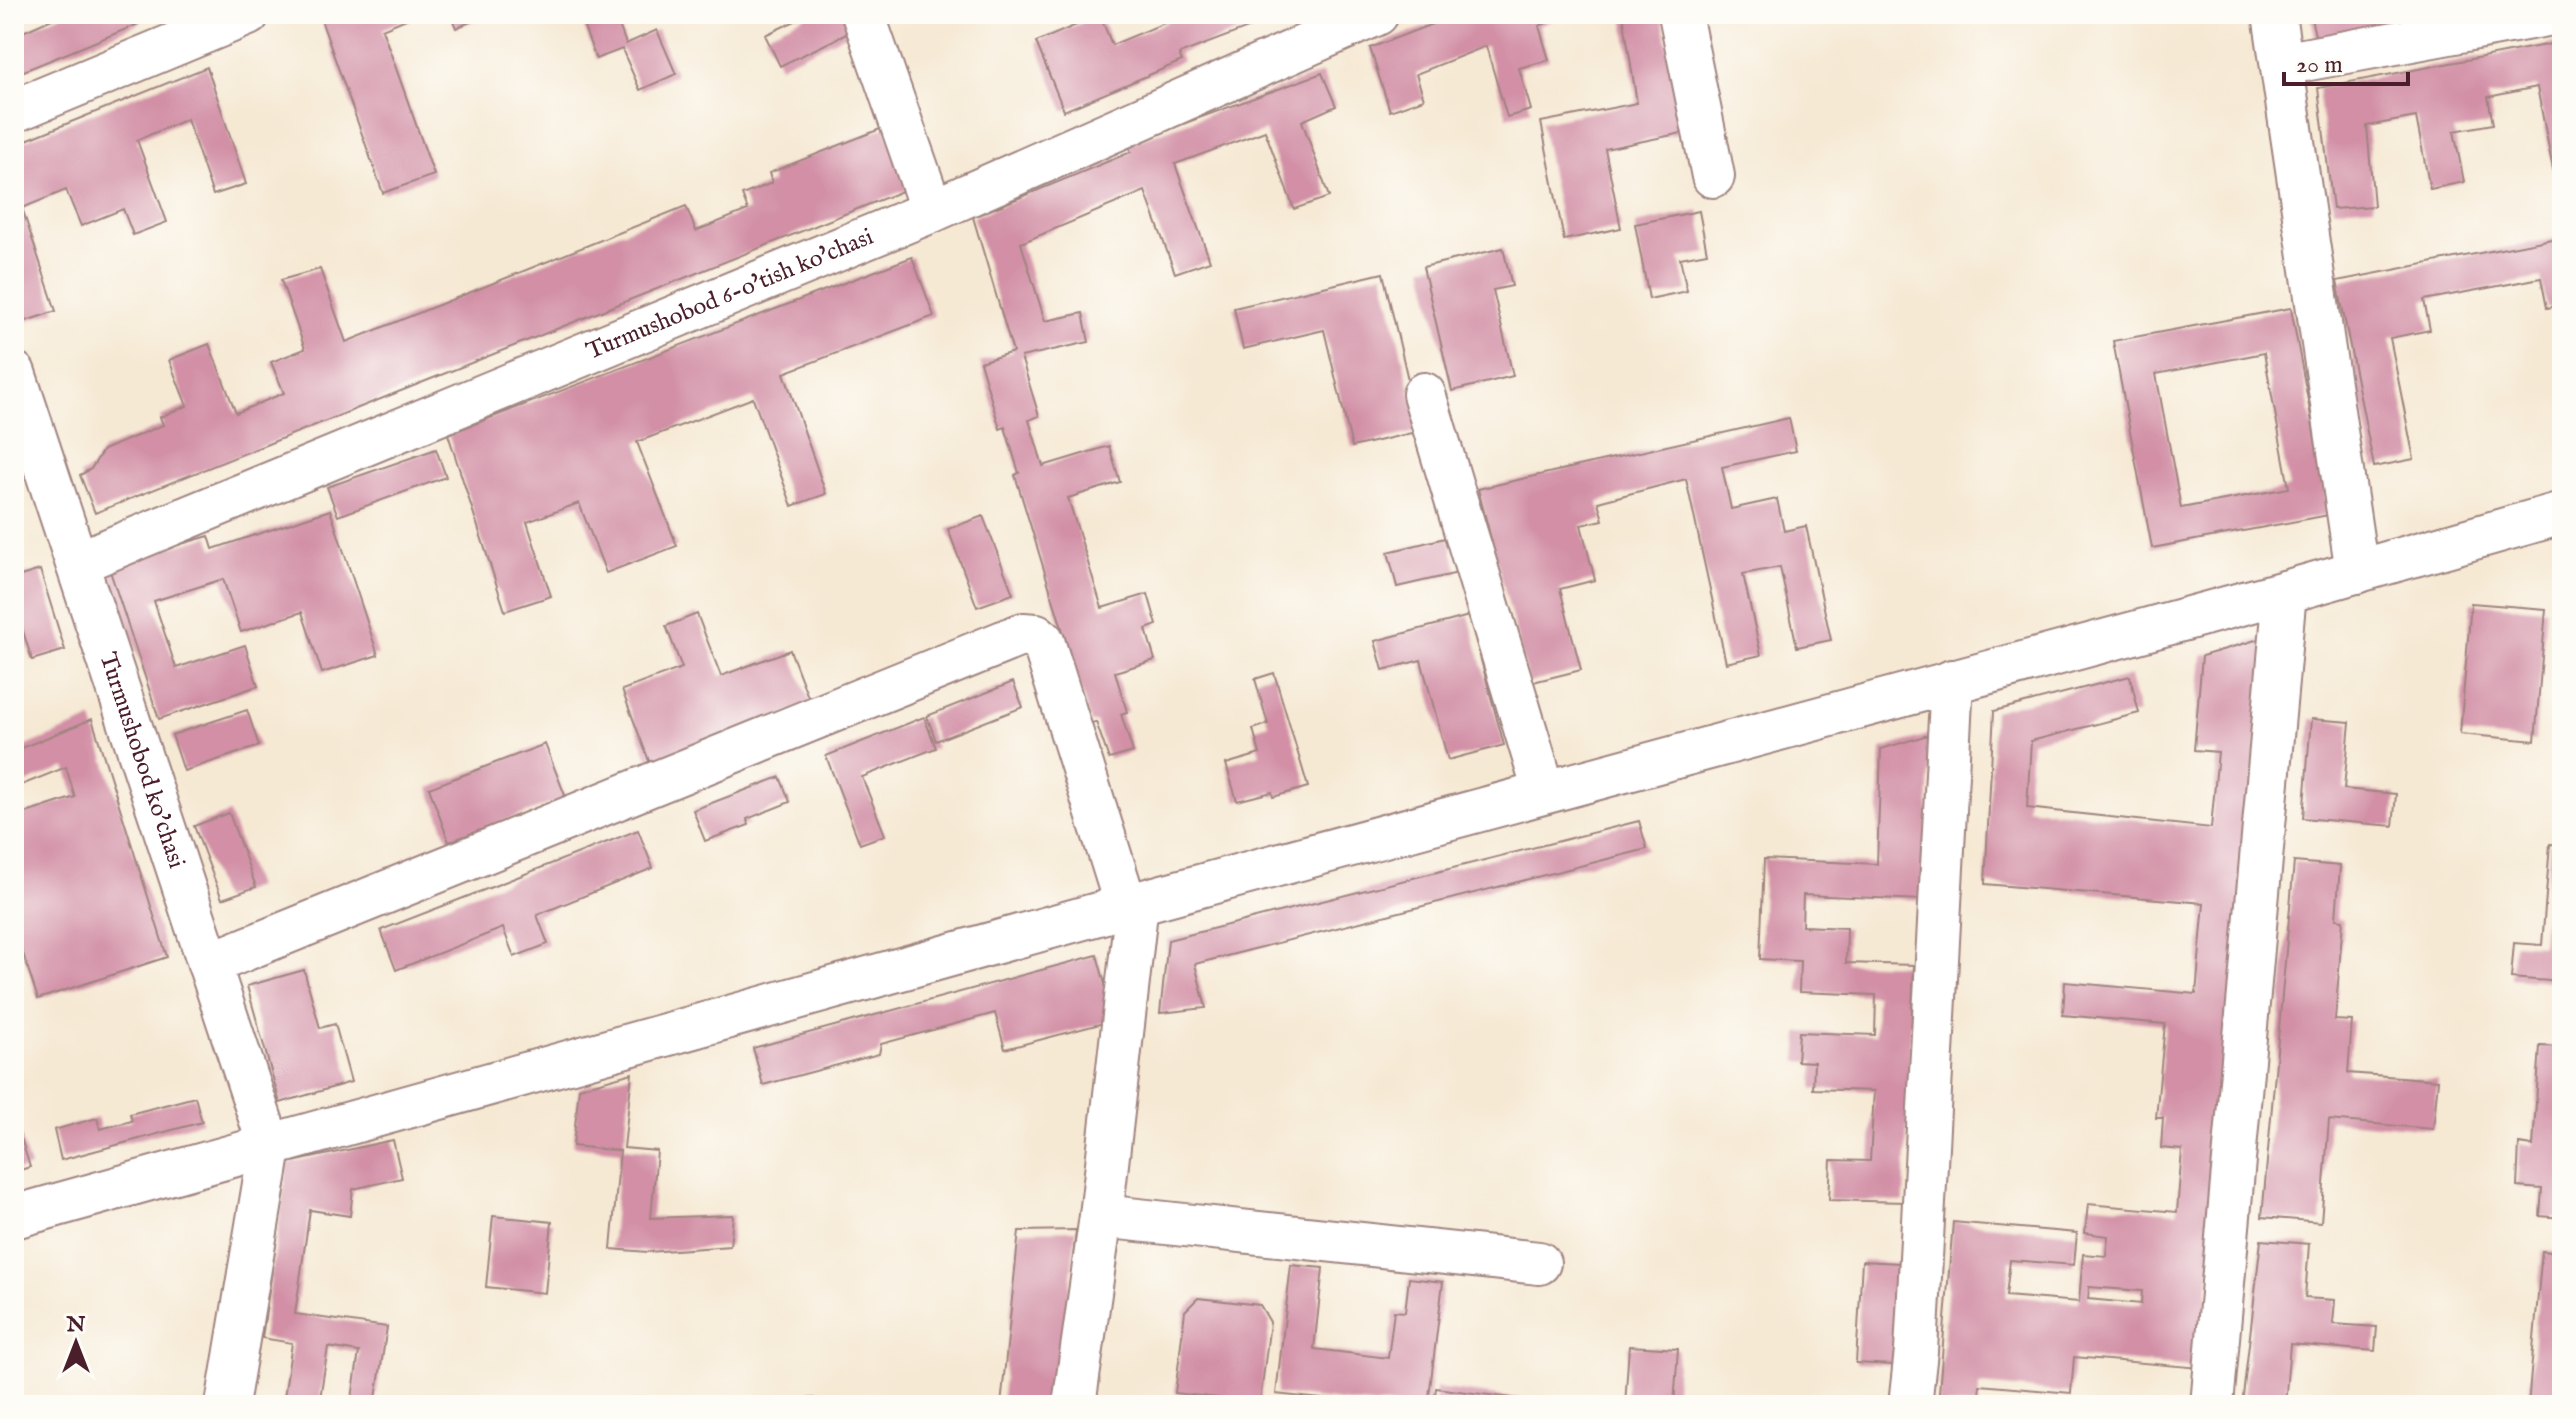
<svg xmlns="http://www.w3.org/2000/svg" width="2576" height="1419" font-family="'IM FELL English',serif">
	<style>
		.building { fill: #d28fa6; fill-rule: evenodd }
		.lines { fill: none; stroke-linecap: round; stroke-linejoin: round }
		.minor-casing { stroke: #a08480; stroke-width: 46 }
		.minor { stroke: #fff; stroke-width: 42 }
		.labels { text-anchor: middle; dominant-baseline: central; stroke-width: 8; stroke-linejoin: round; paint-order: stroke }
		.street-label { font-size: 24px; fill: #4a1f2b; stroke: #fdfcf7 }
	</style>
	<rect width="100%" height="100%" fill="#fdfcf7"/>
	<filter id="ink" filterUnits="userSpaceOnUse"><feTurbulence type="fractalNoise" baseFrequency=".0125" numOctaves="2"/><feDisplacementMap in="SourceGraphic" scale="16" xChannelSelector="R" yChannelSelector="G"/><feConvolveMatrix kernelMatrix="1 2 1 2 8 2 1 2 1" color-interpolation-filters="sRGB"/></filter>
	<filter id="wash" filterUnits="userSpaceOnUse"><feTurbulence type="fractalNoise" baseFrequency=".006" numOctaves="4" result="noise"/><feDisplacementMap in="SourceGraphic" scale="32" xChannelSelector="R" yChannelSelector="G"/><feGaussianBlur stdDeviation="1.8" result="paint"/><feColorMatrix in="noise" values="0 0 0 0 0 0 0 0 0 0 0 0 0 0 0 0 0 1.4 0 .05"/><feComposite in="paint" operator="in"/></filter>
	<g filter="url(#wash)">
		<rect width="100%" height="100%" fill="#f6e9d4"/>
		<g id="blocks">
			<g class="building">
				<path d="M63,14H137L141,23L14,75V36Z"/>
				<path d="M326,14H418L382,29L434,175L383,193L320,17Z"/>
				<path d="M450,14H489L456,28Z"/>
				<path d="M579,14H615L626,44L657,30L676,74L640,90L622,49L596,59Z"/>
				<path d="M810,14H852L859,28L780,66L765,35Z"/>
				<path d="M1164,14H1285L1179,54L1182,61L1064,111L1036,42L1100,15L1112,45L1167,22Z"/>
				<path d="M1458,14H1568L1539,26L1549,60L1519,68L1531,110L1507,117L1486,46L1416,74L1424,99L1390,111L1370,48Z"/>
				<path d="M1623,14H1662L1682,133L1605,149L1621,228L1564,240L1541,122L1637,103Z"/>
				<path d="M2310,14H2473L2317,44Z"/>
				<path d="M2562,42V184L2556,185L2537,87L2488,97L2493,124L2454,131L2464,182L2430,189L2416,117L2367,126L2374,206L2333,209L2318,88Z"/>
				<path d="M207,67L246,184L213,195L187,119L137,140L167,222L133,235L123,209L81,226L66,190L22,208L56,311L23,322L14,296V145Z"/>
				<path d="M1322,73L1336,106L1302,121L1329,197L1294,209L1265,131L1175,164L1210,261L1175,273L1145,191L1021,243L1045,321L1083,313L1089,342L1021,357L1039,416L1029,420L1043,466L1109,446L1120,482L1068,498L1102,608L1148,594L1157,625L1146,629L1155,660L1115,672L1127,712L1121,714L1133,752L1109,759L1096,722L1091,723L1015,475L1019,473L1005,427L1000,429L980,362L1013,352L973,217L1131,152L1128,144Z"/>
				<path d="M885,127L910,188L95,513L80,475L91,469L103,450L163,425L160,417L187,406L169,360L209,344L236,413L284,393L271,362L305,349L281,280L320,269L346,342L686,206L696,231L748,210L742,195L772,183L769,173Z"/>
				<path d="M1699,211L1707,253L1680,258L1687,291L1649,299L1635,224Z"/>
				<path d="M2562,237V305L2547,308L2541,278L2424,300L2430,330L2390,338L2414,459L2374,467L2337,281Z"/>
				<path d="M1503,248L1512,286L1493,290L1513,376L1452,391L1423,267Z"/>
				<path d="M912,257L934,316L784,373L826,494L792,506L753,398L637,442L677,546L606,573L579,503L527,522L551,596L505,611L448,434Z"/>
				<path d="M1383,273L1420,431L1352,447L1324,330L1243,349L1234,308Z"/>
				<path d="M2291,308L2329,515L2152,548L2113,341ZM2264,353L2289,488L2181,508L2156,374Z"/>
				<path d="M1789,418L1796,451L1722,467L1731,509L1777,499L1784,531L1806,526L1831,640L1797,647L1780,567L1743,574L1761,655L1726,663L1686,479L1598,502L1603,520L1581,525L1595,580L1560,589L1581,670L1529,683L1478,489Z"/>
				<path d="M436,449L446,477L338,516L327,487Z"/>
				<path d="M330,510L378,655L322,673L302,612L241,632L223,579L154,601L176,668L245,645L258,686L159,719L108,565L209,536L213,549Z"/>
				<path d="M983,516L1013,594L977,607L948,529Z"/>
				<path d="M1449,537L1458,573L1397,587L1388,552Z"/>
				<path d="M40,570L65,650L32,660L17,612L14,613V578Z"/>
				<path d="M2471,603L2546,609L2535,741L2460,734Z"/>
				<path d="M697,614L721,676L790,650L811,705L651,766L622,690L682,668L666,626Z"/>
				<path d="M1469,616L1504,745L1448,760L1421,660L1383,670L1375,641Z"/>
				<path d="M2266,637L2201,1368L2074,1357L2071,1393L1980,1385L1978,1405H1938L1953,1222L2077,1233L2074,1265L2010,1260L2006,1296L2079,1302L2083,1254L2106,1256L2108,1236L2085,1233L2088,1204L2177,1212L2182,1150L2161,1148L2163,1118H2156L2165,1024L2063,1015L2065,982L2196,994L2204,903L1985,884L1994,711L2130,676L2139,713L2031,741L2027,808L2211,828L2218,752L2194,750L2202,656ZM2089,1287L2142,1291L2141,1304L2088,1299Z"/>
				<path d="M1274,673L1308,787L1273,797L1272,792L1237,801L1226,764L1260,754L1253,729L1268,724L1255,679Z"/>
				<path d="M1013,682L1023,707L936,741L927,716Z"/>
				<path d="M247,710L259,746L184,771L172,735Z"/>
				<path d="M924,717L936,748L862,777L885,835L860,844L826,756Z"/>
				<path d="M92,719L167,957L38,999L14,926V817L75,797L66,767L14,788V751Z"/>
				<path d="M2311,719L2350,722L2344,789L2396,794L2393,826L2303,818Z"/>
				<path d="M1931,734L1925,900L1803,895L1802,926L1847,928L1846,963L1914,965L1904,1202L1829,1200L1831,1160L1870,1161L1874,1091L1813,1089L1814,1062L1797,1061L1799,1032L1875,1035L1876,995L1799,992L1800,961L1760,959L1764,859L1877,864L1881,749Z"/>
				<path d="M545,744L566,798L449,842L429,788Z"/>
				<path d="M780,777L790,802L747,819L749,825L705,841L693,810Z"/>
				<path d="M229,813L256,887L222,899L194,826Z"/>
				<path d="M1639,821L1647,849L1195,964L1206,1008L1160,1013L1168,940Z"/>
				<path d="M638,830L653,868L537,915L548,944L514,957L503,928L396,970L381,930Z"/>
				<path d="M2550,844L2562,845V982L2511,978L2514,943L2542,945Z"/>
				<path d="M2294,862L2340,866L2336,919L2343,920L2335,1020L2352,1021L2348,1073L2438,1080L2433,1129L2329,1120L2321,1222L2262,1217Z"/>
				<path d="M1097,955L1115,1020L1005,1049L995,1013L881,1044L879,1054L763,1085L753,1048Z"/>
				<path d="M304,970L320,1028L335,1024L351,1082L280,1103L247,986Z"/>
				<path d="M2540,1046L2562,1047V1218L2540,1216L2542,1189L2517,1187L2519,1144L2533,1146Z"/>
				<path d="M632,1073L624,1148L657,1151L651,1218L733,1215L730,1246L648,1252L611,1249L620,1151L573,1146L579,1088Z"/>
				<path d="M195,1097L202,1122L61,1160L54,1130L97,1118L100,1129L132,1121L130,1114Z"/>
				<path d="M14,1116L30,1167L14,1172Z"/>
				<path d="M393,1140L402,1178L353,1189L350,1216L310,1210L295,1314L387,1327L375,1405H351L359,1352L328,1347L319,1405H283L292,1343L262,1338L288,1163Z"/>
				<path d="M493,1216L552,1222L545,1293L486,1287Z"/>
				<path d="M1076,1230L1057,1405H1001L1019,1231Z"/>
				<path d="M2261,1240L2309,1244L2305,1298L2335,1300L2333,1324L2377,1327L2375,1351L2290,1344L2285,1405H2242Z"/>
				<path d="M2542,1251L2562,1253V1405H2528Z"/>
				<path d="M1862,1261L1899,1263L1894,1365L1856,1363Z"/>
				<path d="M1291,1265L1323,1268L1314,1349L1388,1358L1394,1311L1405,1312L1409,1278L1443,1282L1428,1405H1376L1276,1394Z"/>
				<path d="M1198,1298L1260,1305L1270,1322L1260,1403L1175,1393L1185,1311Z"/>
				<path d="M1629,1346L1678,1349L1674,1405H1625Z"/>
				<path d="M1436,1388L1528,1400L1527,1405H1434Z"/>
				<path d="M814,1398V1405H733L732,1403Z"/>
				<path d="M582,1400L647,1402V1405H582Z"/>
			</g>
		</g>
	</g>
	<g filter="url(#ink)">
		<use href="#blocks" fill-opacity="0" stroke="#a08480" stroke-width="2"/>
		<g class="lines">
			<defs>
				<g id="minor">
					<path d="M863,14L932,211"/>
					<path d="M1680,14L1713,176"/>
					<path d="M2274,14L2357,572"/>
					<path d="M2282,64L2552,14"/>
					<path d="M14,111L248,14"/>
					<path id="s1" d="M14,373L270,1148L227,1405"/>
					<path d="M1424,394L1544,791"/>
					<path id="s2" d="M77,563L932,211L1377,14"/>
					<path d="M209,964L1023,634L1036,635L1043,641L1126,906"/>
					<path d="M1101,1216L1539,1263"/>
					<path d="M14,1217L1137,903L2285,592L2562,513"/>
					<path d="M1074,1405L1101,1216L1137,903"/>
					<path d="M1910,1405L1916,1351L1952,681"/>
					<path d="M2212,1405L2285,592"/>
				</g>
			</defs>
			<use href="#minor" class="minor-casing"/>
			<use href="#minor" class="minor"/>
		</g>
	</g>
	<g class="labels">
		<g class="street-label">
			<text stroke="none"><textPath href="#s2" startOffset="706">Turmushobod 6-o'tish ko'chasi</textPath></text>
			<text stroke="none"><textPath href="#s1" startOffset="408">Turmushobod ko'chasi</textPath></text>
		</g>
	</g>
	<rect width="2576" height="1419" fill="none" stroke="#fdfcf7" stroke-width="48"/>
	<g transform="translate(76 1343)" stroke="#fdfcf7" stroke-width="6" paint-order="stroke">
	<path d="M0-6L14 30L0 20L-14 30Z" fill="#4a1f2b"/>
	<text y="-12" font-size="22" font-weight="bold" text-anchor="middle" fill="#4a1f2b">N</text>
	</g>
	<path d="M2284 72v12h124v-12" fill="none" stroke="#4a1f2b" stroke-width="4"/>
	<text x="2296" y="72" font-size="24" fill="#4a1f2b" stroke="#fdfcf7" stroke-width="6" paint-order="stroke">20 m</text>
</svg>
